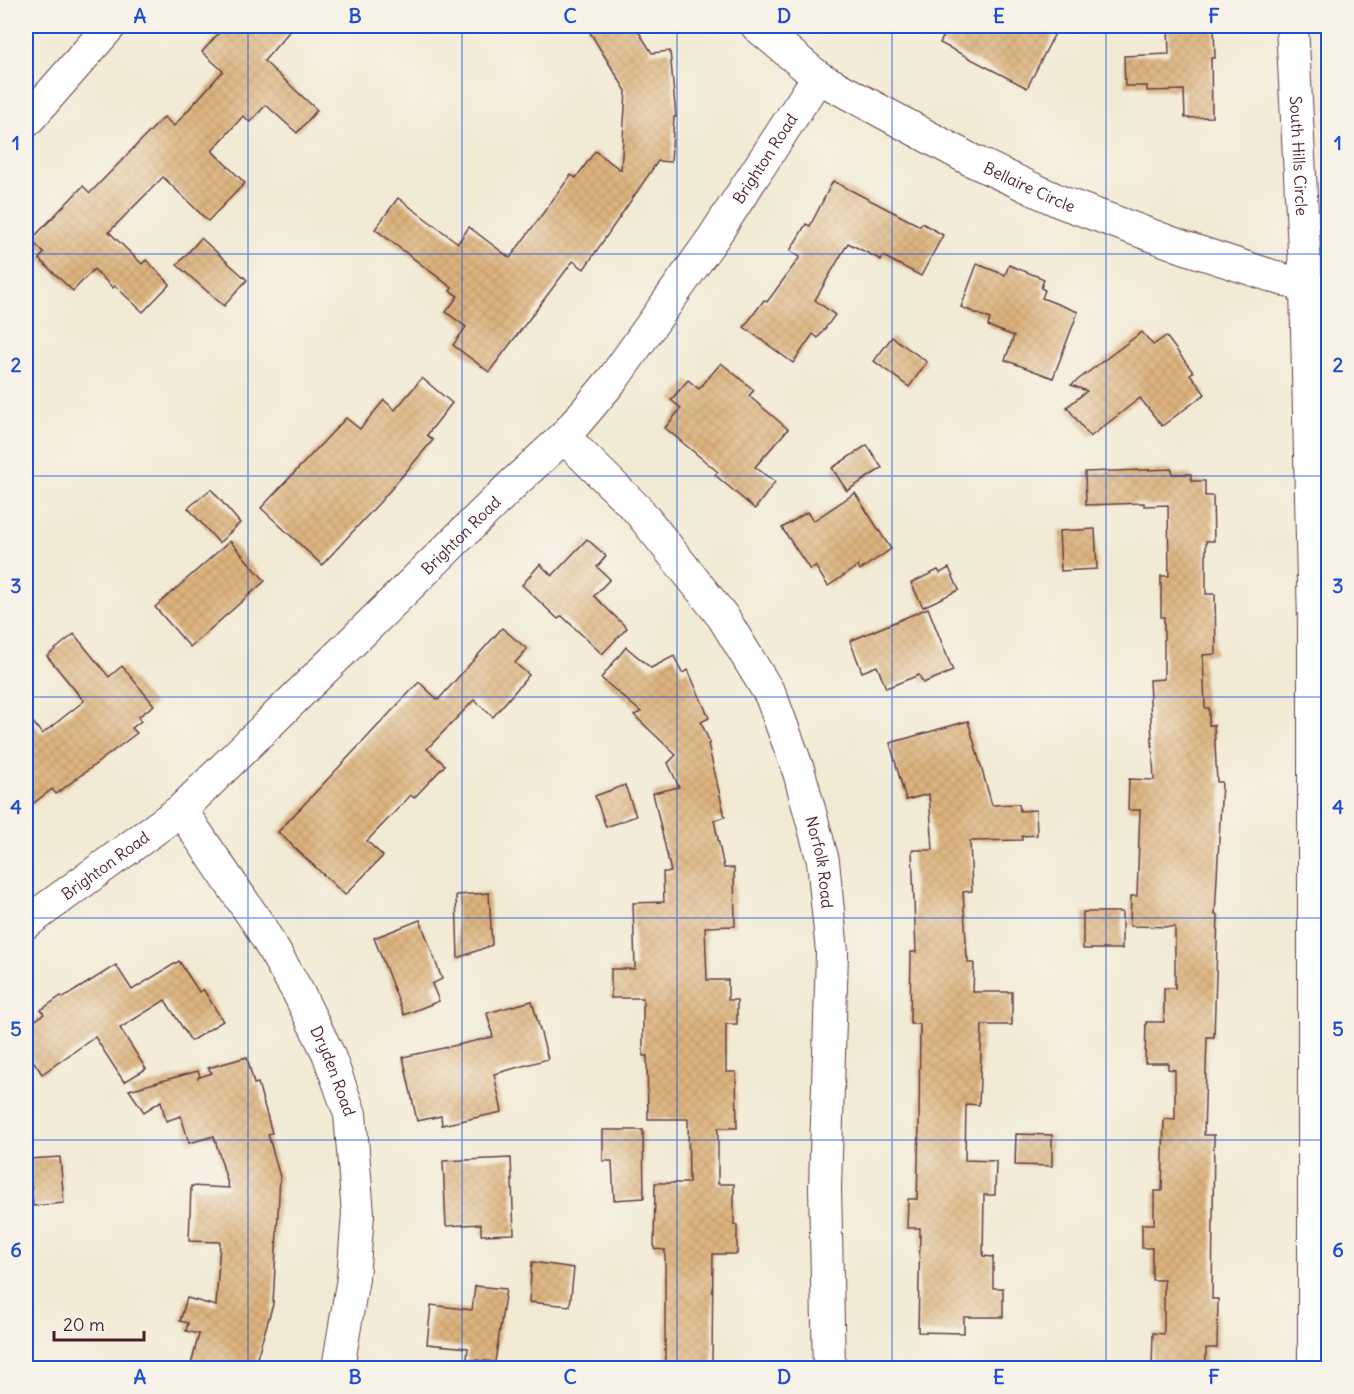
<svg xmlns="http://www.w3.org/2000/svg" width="1354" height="1394" font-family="Delius,sans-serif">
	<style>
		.building { fill: url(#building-cross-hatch) }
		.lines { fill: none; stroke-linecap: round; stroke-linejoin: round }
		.minor-casing { stroke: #633d44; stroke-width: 34 }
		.minor { stroke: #fff; stroke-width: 32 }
		.grid { fill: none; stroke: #1d4ed8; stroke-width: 1.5; stroke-opacity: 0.55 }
		.labels { text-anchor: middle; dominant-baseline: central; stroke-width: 6; stroke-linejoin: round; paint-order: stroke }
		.street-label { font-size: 16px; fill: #4a1f2b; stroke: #f7f3e8 }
		.neatline { fill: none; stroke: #1d4ed8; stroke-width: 2 }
		.grid-label { font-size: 20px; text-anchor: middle; font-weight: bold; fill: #1d4ed8 }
	</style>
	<defs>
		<pattern id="building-cross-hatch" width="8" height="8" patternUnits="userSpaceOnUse" patternTransform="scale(1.5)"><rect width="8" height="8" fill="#ddb47e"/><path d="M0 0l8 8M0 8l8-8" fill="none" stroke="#bf9a6d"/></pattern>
	</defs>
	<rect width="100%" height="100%" fill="#f7f3e8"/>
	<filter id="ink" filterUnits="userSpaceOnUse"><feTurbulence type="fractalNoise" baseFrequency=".0167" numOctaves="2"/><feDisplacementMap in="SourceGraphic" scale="12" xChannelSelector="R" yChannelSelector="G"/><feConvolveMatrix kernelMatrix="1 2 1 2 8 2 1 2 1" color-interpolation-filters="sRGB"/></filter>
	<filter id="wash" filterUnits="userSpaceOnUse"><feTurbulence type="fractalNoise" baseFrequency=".008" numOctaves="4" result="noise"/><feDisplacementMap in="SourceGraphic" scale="24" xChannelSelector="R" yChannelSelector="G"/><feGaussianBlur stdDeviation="1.35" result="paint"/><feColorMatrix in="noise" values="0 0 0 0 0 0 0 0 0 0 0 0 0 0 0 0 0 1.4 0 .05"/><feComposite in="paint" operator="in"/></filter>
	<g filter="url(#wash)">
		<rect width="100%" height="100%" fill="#f1ead4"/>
		<g id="blocks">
			<g class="building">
				<path d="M225,26H294L264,61L317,110L297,133L266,105L250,122L243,116L212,151L245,183L208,221L163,177L109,232L142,264L146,260L170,284L143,312L115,286L113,288L94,269L73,291L39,259L44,253L31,240L83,186L90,193L164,117L174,126L223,71L202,52Z"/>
				<path d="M586,26H635L652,53L670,51L676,117H674L671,162L658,161L584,269L573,261L489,372L453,345L466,327L446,312L458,296L450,291L452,288L375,229L398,198L458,243L469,227L510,258L571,175L576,178L595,151L621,170L626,91Z"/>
				<path d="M949,26H1040L1055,33L1027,88L940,43Z"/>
				<path d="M1168,26H1214L1215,58H1211L1212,117L1185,118L1184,90L1147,91V86H1125L1124,56L1169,54Z"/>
				<path d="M833,181L920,226L922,223L943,235L921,276L883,256L881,260L848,243L815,300L835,315L818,338L813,334L793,363L744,327L764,300L767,302L800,257L790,251L806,224L810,226Z"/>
				<path d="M201,238L247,280L224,306L177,265Z"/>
				<path d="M977,264L1005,275L1009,265L1044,279L1041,288L1045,290L1042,298L1078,312L1053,378L1005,360L1014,336L988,326L990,319L961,307Z"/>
				<path d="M1142,332L1153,345L1166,336L1193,372L1190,374L1205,394L1162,426L1140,398L1090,437L1067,407L1087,391L1071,385Z"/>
				<path d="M892,337L927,362L909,387L874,361Z"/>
				<path d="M721,363L754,390L749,396L788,429L755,467L775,482L755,509L715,475L718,472L665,428L681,408L671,400L688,380L699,389Z"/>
				<path d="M422,378L452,403L427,435L433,440L380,502L322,565L261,508L346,418L360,429L384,400L395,410Z"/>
				<path d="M867,445L882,468L847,491L832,468Z"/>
				<path d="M1172,469V474H1191V481H1205V496H1213L1214,541H1206V594H1215L1216,654L1203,655L1205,708H1209V725H1214L1217,782H1222L1215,915H1218L1214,1037H1207L1204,1135H1214L1212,1299H1218L1217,1348H1206V1368H1152L1153,1333L1164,1334V1280H1152V1248H1142V1224H1154V1191H1162L1164,1119L1175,1120V1070L1168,1069V1063H1145L1146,1022H1164V988H1175V927L1130,926L1131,896H1137L1140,810H1128L1129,779L1154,780L1149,680L1164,679V617H1161V576H1169L1168,505L1144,506V503L1086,505L1085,472Z"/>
				<path d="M211,489L240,523L219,543L188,508Z"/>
				<path d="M855,493L891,549L860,570L858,566L828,586L815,566L810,570L782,528L807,512L813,521Z"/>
				<path d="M1095,529L1097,569L1061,571L1059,531Z"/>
				<path d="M587,539L606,556L597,567L610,579L594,596L627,628L602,654L562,616L558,619L522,585L540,564L552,576Z"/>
				<path d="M230,541L265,581L190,647L155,607Z"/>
				<path d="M949,568L959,590L923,607L911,583L938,570L940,573Z"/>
				<path d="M928,608L953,671L923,683L919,675L886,688L877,666L862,672L850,641Z"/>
				<path d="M502,628L527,649L515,663L529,675L493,717L474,700L427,749L445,765L414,798L411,795L367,841L383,856L345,895L278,832L419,682L438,700Z"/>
				<path d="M74,634L109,677L122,666L154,705L138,717L141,721L132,728L137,733L56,794L52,789L26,809V713L42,734L84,701L47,656Z"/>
				<path d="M626,647L651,668L674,656L682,673L688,670L709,718L701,722L710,743L708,744L725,817L714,820L724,868H734L735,926L705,927L707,980H728V1000H737V1024H726V1072H736L737,1128H718V1184H734V1225H737V1254H713L712,1364H665V1250L654,1249L655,1183H689L688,1119H648L647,1056H643V998H611V969H635L633,903L664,902L663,872H671L653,793L679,787L668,763L676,755L634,715L641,712L601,678Z"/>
				<path d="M968,721L992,805L1019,804L1020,811L1036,810L1037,835L1022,836V840L970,841L972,891L963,892L967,958H968V963H974L973,992H1012V1025H982L979,1105L966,1104L965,1160L996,1161L995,1195H984L983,1256L993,1257V1288H1003V1317H964V1333L918,1332L920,1228H907L908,1199H917L919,1123L920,1024H910L911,952H916L912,850H933L929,794L906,800L890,743Z"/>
				<path d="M625,785L636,816L606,827L595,796Z"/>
				<path d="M489,893L492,945L458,958L456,895Z"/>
				<rect x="1083" y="912" width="39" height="37"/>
				<path d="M420,920L442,979L432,984L439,1001L404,1015L374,938Z"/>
				<path d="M179,961L199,992L203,989L223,1021L191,1041L165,1000L120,1028L146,1069L124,1082L95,1037L42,1074L26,1050V1027L44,1014L41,1010L61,996L63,998L116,965L132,990Z"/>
				<path d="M532,1001L548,1059L494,1074L502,1112L442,1125L441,1116L417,1121L403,1057L493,1037L487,1013Z"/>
				<path d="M247,1057L254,1084L258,1083L272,1133L268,1134L280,1177L273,1304L254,1368H190L199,1334L186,1331L188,1323L180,1321L187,1298L216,1306L220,1242L189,1241L191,1186L229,1188L214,1136L189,1143L181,1116L166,1121L161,1101L144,1112L129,1090L198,1071L200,1076L197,1078L212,1073L208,1068Z"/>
				<path d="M603,1130H643L644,1198L614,1200L612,1161H603Z"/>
				<path d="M1016,1134L1052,1135V1166L1015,1165Z"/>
				<path d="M60,1157L64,1203L33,1206L29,1159Z"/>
				<path d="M511,1158L514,1234L481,1235V1224L446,1226L443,1161Z"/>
				<path d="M532,1262L574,1268L570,1306L529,1302Z"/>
				<path d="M475,1286L506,1289L495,1362L467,1359L468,1348L427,1344L431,1305L472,1310Z"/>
			</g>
		</g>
	</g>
	<g filter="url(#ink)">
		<use href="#blocks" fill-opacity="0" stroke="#633d44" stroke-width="1.5"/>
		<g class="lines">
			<defs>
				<g id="minor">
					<path id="s1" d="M757,26L818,77L971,160L1061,202L1186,248L1306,287L1328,291"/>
					<path id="s2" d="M1292,26L1306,287L1314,623V1368"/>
					<path d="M26,122L110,26"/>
					<path id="s3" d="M564,437L638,510L723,617L771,696L799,772L823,861L832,952L825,1188L829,1368"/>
					<path id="s4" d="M181,810L259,925L298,992L328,1053L350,1114L358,1214L353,1278L338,1368"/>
					<path id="s5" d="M26,923L181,810L516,481L564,437L613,379L713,238L818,77"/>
				</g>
			</defs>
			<use href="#minor" class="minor-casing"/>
			<use href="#minor" class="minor"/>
		</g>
	</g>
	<path class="grid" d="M248,26V1368M462,26V1368M677,26V1368M892,26V1368M1106,26V1368M26,254H1328M26,476H1328M26,697H1328M26,918H1328M26,1140H1328"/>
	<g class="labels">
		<g class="street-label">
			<text stroke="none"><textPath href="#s2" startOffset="130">South Hills Circle</textPath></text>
			<text stroke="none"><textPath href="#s5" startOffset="1070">Brighton Road</textPath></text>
			<text stroke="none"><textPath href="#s1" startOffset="318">Bellaire Circle</textPath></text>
			<text stroke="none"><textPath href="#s5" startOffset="584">Brighton Road</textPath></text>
			<text stroke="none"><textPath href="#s3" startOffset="507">Norfolk Road</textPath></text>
			<text stroke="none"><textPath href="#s5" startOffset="98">Brighton Road</textPath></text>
			<text stroke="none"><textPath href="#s4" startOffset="303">Dryden Road</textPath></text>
		</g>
	</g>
	<rect width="1354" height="1394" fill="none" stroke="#f7f3e8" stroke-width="66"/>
	<path d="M54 1331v9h90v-9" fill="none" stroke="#4a1f2b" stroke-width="3"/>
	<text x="63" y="1331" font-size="18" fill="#4a1f2b" stroke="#f7f3e8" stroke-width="4.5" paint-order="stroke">20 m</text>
	<rect x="33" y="33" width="1288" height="1328" class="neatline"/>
	<g class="grid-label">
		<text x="140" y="23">A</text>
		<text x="355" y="23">B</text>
		<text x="570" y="23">C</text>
		<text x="784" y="23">D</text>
		<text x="999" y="23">E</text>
		<text x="1214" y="23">F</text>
		<text x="16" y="150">1</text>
		<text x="1338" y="150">1</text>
		<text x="16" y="372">2</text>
		<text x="1338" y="372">2</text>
		<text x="16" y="593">3</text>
		<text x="1338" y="593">3</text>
		<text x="16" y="814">4</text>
		<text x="1338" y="814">4</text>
		<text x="16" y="1036">5</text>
		<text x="1338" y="1036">5</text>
		<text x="16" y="1257">6</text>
		<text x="1338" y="1257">6</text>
		<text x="140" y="1384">A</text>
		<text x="355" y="1384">B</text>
		<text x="570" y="1384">C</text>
		<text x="784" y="1384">D</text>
		<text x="999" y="1384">E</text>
		<text x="1214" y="1384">F</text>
	</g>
</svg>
